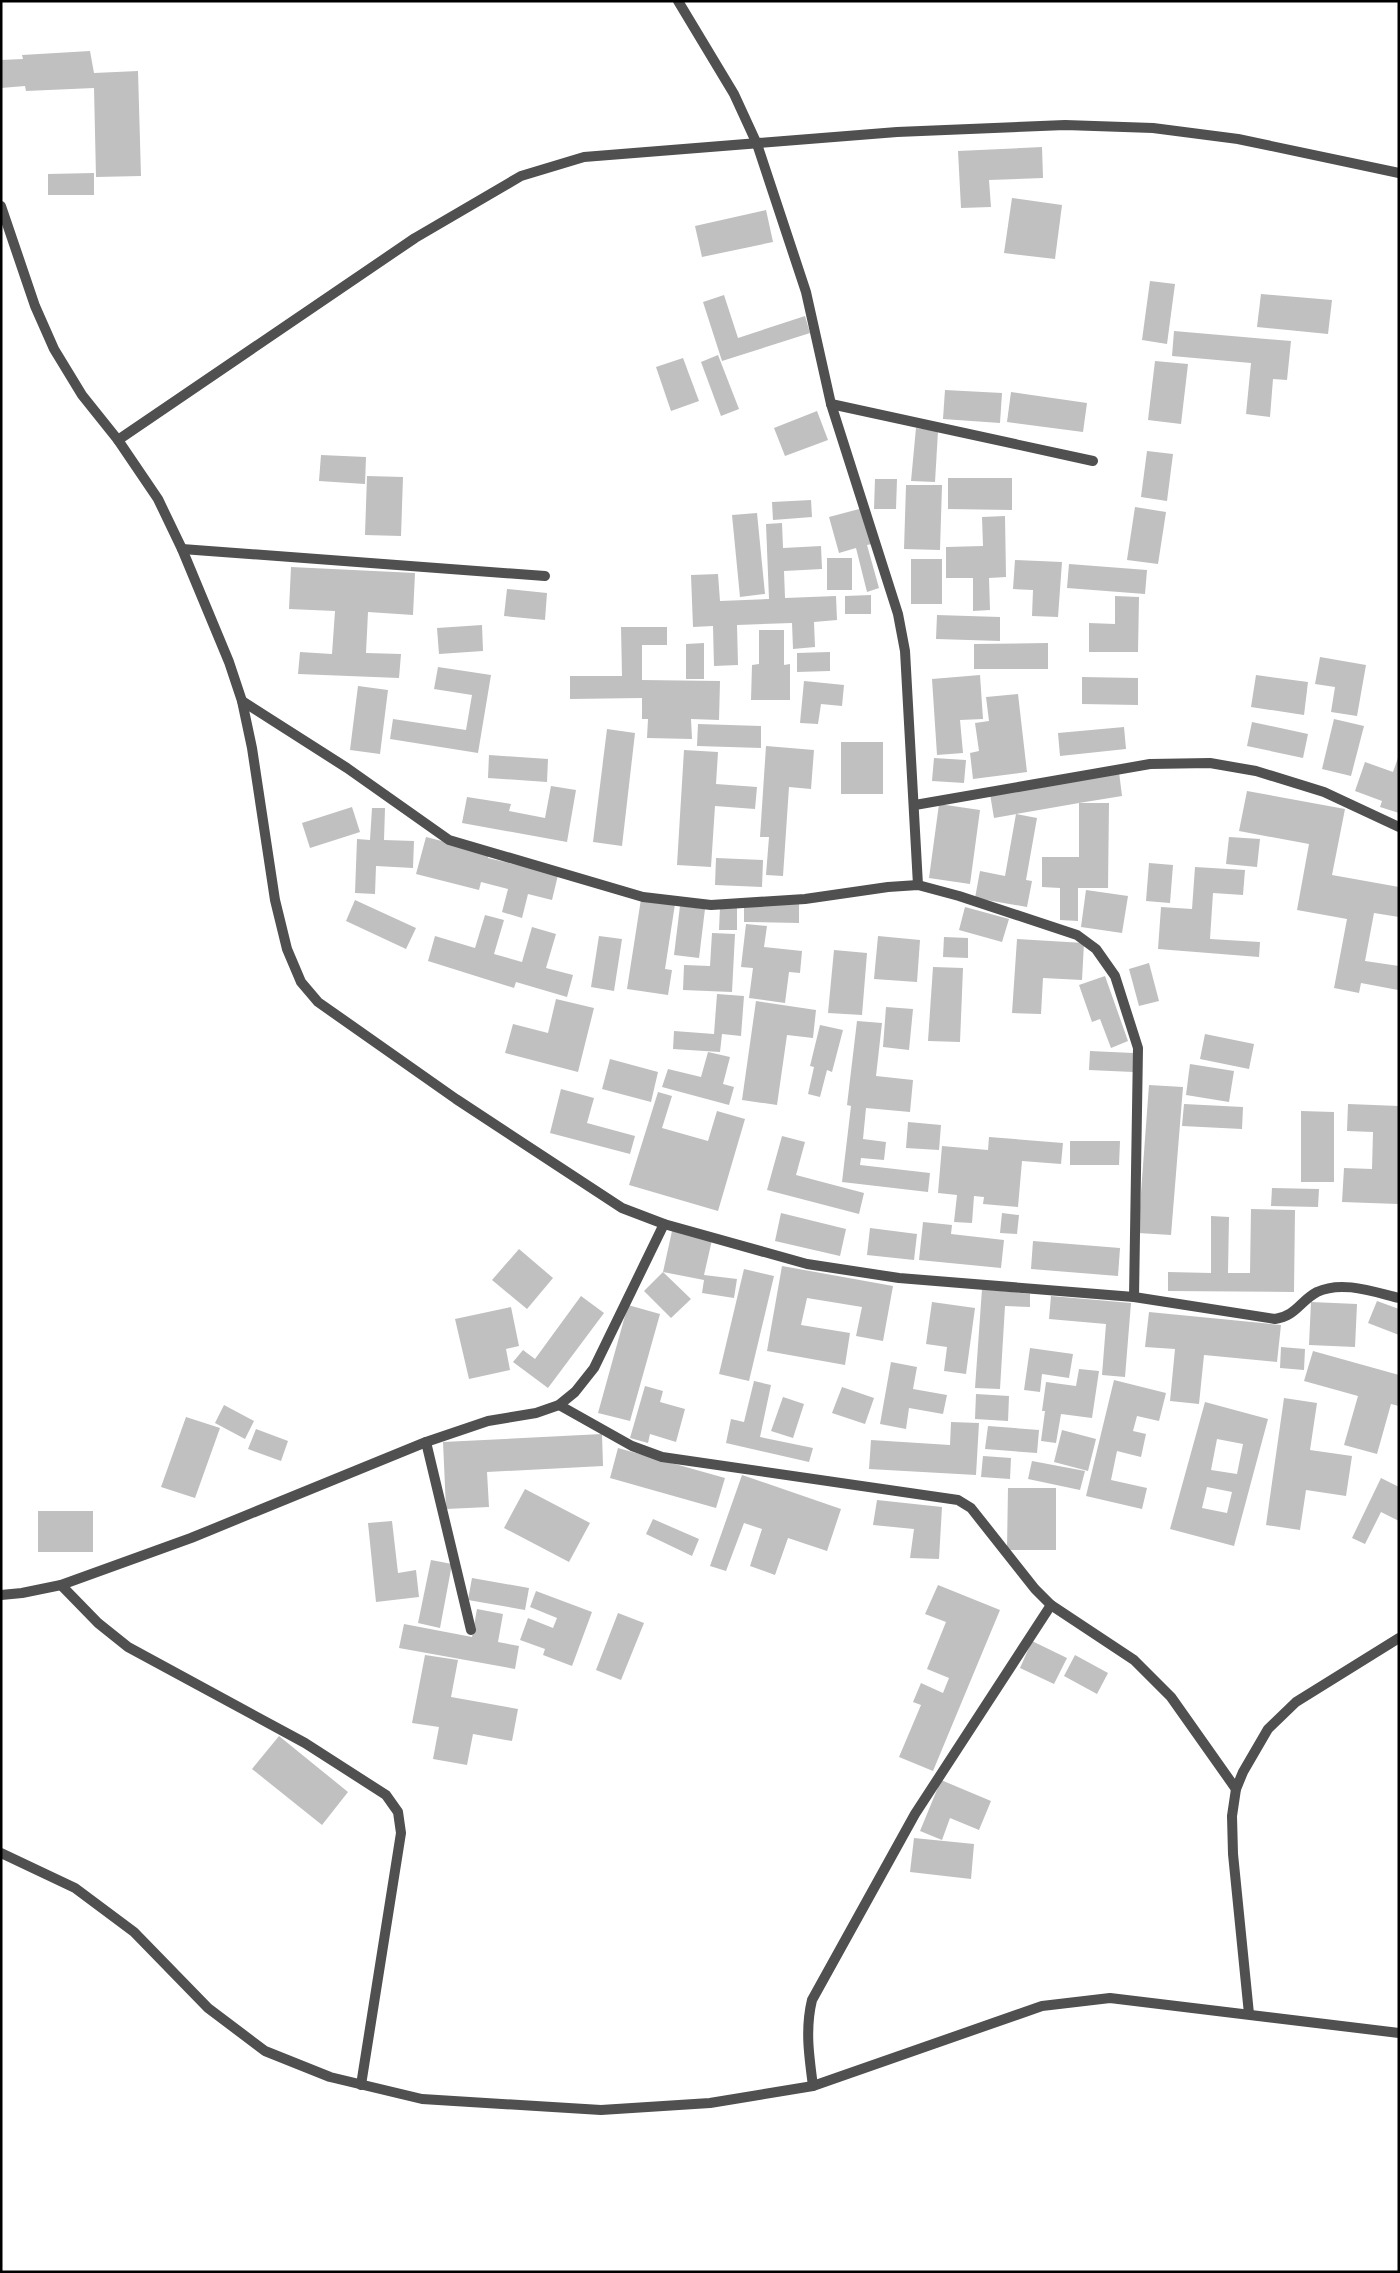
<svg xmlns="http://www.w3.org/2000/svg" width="1400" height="2273" font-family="Roboto,sans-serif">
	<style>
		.building { fill: #c0c0c0; fill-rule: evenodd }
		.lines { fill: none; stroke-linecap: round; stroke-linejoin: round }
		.street { stroke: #505050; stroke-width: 10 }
	</style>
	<rect width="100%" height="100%" fill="#fff"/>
	<g class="building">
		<path d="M90,51L94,73L138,71L141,176L96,177L94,88L26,91L25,86L1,88V60L23,59L22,55Z"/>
		<path d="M1042,147L1043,178L989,180L991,207L961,208L958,151Z"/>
		<path d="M94,173V195H48V174Z"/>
		<path d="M1012,198L1062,205L1055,259L1004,253Z"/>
		<path d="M766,210L773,242L702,257L695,226Z"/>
		<path d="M1150,281L1175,284L1167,344L1142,340Z"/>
		<path d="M1261,294L1332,300L1328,334L1257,327Z"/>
		<path d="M724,295L738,338L805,316L810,333L722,361L703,302Z"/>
		<path d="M1174,331L1291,341L1287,380L1273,379L1270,417L1246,414L1251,363L1172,356Z"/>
		<path d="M718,355L739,409L721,416L701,362Z"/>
		<path d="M683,358L699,401L671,411L656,367Z"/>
		<path d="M1155,361L1188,364L1181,424L1148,420Z"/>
		<path d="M945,390L1002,393L1000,423L943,419Z"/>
		<path d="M1011,392L1087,403L1083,432L1007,422Z"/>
		<path d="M817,411L828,440L785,456L774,428Z"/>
		<path d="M916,428L938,431L935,482L911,481Z"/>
		<path d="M1147,451L1173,454L1167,501L1141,497Z"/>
		<path d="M321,455L366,457L365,484L319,481Z"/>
		<path d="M367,476L403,477L401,536L365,535Z"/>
		<path d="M948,478H1012V510L948,509Z"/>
		<path d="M875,479H897L896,509H874Z"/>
		<path d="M906,485H942L940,550L904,549Z"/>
		<path d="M811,500L812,517L773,520L772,502Z"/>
		<path d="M1135,507L1166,512L1158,564L1127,560Z"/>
		<path d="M863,508L872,544L867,545L879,588L867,592L856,548L839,553L829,517Z"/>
		<path d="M757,513L765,594L740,597L732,515Z"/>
		<path d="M1005,516L1006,577L989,578L990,610L973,611V578H946V547L983,546L982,517Z"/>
		<path d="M782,523L783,548L821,546L822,569L784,571L785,598L836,596L837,620L814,622L815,647L793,649L792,623L737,625L738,665L714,666L713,626L693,627L691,575L718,574L720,601L769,599L766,524Z"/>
		<rect x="827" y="558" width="25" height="32"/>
		<rect x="911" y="559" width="31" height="45"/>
		<path d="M1015,560L1062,562L1058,617L1032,616L1033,590L1013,589Z"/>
		<path d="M1069,564L1147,570L1145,594L1067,588Z"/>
		<path d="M291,567L415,573L413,615L368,612L366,653L401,654L399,678L298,674L300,652L332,654L335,611L289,609Z"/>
		<path d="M507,589L547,593L545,620L504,616Z"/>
		<path d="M871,595V614H845V596Z"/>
		<path d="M1115,596L1139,597L1138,652H1089V623L1115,624Z"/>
		<path d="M937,615L1000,617V641L936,639Z"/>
		<path d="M482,625L483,651L439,654L437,628Z"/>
		<path d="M621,627H667V645H642V680L720,681L719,720L691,719L692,739L647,738L648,719H642V698L570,699V676H622Z"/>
		<path d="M759,630H784V665L790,664V700H751L752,665L759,664Z"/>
		<path d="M704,643V679H686V644Z"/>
		<path d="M1048,643V669H974V644Z"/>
		<path d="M830,652V671L797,672V653Z"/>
		<path d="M1320,657L1366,665L1357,716L1331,712L1335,687L1315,684Z"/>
		<path d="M438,667L491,675L478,753L390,739L393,719L466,730L472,695L434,689Z"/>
		<path d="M980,675L983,719L960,720L963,753L937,755L932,679Z"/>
		<path d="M1256,675L1308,682L1304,715L1251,707Z"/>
		<path d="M1082,677L1138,678V705L1082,704Z"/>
		<path d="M804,681L844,685L842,706L821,704L818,724L800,723Z"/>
		<path d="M358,686L388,690L380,754L350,750Z"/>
		<path d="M1018,694L1027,772L973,779L970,753L979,751L975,723L989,721L986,697Z"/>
		<path d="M1334,719L1364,726L1351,776L1322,769Z"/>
		<path d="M1252,722L1308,734L1303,758L1247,746Z"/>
		<path d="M698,724L761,726V748L697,746Z"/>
		<path d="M1124,727L1126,749L1060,756L1058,733Z"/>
		<path d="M607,729L635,733L622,846L593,842Z"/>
		<rect x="841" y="742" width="42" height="52"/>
		<path d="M766,746L814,750L811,789L789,787L783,876L766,875L769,837H760Z"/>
		<path d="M684,750L718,752L716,784L757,787L755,809L715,806L711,867L677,865Z"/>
		<path d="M489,755L548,759L547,782L488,778Z"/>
		<path d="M1399,755V813L1380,807L1382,801L1355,791L1365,762L1393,772Z"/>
		<path d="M934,758L966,760L964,783L932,781Z"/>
		<path d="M1119,772L1122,796L1079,803H1109L1108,888H1078V921L1060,920V888L1042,887V857H1079V803L994,818L990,794Z"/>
		<path d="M551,786L576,790L567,842L462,823L467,797L511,804L509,811L545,818Z"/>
		<path d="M1247,791L1345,809L1332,875L1399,887V917L1374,913L1365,961L1399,966L1398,990L1361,983L1359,993L1334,988L1347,919L1297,910L1309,844L1239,831Z"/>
		<path d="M939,804L980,810L970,884L929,878Z"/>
		<path d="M352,807L360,832L310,848L302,823Z"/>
		<path d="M372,808H385L384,840L414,841L413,868L376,866L375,894L355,893L357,839L370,840Z"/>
		<path d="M1016,814L1037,818L1026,880L1032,881L1027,907L975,898L980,871L1005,876Z"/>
		<path d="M426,837L489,853L488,858L558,875L552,900L528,894L522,918L502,912L508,889L481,882L479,890L416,874Z"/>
		<path d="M1229,837L1260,839L1257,867L1226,864Z"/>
		<path d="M716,858L763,860L762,887L715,885Z"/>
		<path d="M1149,863L1173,865L1170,903L1146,901Z"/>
		<path d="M1195,867L1245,870L1243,895L1213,893L1210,939L1260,942L1259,957L1158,949L1161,907L1192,909Z"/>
		<path d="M1086,890L1128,896L1122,933L1081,927Z"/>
		<path d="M641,899L675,904L665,969L672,970L668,995L627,989Z"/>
		<path d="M355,900L416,928L406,949L346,921Z"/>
		<path d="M744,904H799V923L744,922Z"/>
		<path d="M680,906L705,909L699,958L674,955Z"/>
		<path d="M720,907H737V930H719Z"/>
		<path d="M965,907L1009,919L1002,942L959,930Z"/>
		<path d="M485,915L504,920L494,954L522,962L532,927L556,934L546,968L573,975L567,997L516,982L514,988L428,961L435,936L475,948Z"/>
		<path d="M746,924L767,926L764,947L802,951L800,973L789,972L785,1003L749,998L753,968L741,967Z"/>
		<path d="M712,933L735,934L732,992L683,990L684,965L710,966Z"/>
		<path d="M599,936L622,939L614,991L591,987Z"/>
		<path d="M878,936L920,940L917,982L874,979Z"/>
		<path d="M944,937L968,938V958L943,957Z"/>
		<path d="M1017,939L1084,943L1082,980L1043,978L1041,1014L1012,1013Z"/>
		<path d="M834,950L867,953L862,1015L828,1013Z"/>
		<path d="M1149,963L1159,1001L1139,1006L1129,969Z"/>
		<path d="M933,967L963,968L960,1042L928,1041Z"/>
		<path d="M1105,976L1128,1041L1111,1048L1100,1019L1092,1022L1079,985Z"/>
		<path d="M717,994L744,996L741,1036L722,1034L720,1052L673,1049L674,1031L714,1034Z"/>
		<path d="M556,999L594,1008L578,1072L505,1053L513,1024L548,1033Z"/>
		<path d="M756,1001L816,1010L813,1038L787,1035L777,1105L742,1100Z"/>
		<path d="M886,1007L913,1009L909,1050L883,1047Z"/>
		<path d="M857,1021L882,1023L876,1076L913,1080L910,1112L866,1108L863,1139L886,1142L884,1160L861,1158L860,1165L930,1173L928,1192L842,1182L851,1106L847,1105Z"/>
		<path d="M820,1025L843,1030L832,1072L827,1070L820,1097L808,1094L814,1067L810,1066Z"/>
		<path d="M1205,1034L1254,1044L1249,1069L1200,1059Z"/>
		<path d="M1090,1051L1133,1053V1072L1089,1070Z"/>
		<path d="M708,1052L730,1057L723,1084L734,1087L729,1105L662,1087L668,1069L701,1077Z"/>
		<path d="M610,1059L658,1072L651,1102L602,1089Z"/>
		<path d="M1190,1064L1234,1071L1229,1102L1186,1095Z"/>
		<path d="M1149,1085L1183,1087L1171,1235L1138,1233Z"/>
		<path d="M561,1089L594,1098L587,1123L635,1136L630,1154L550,1133Z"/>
		<path d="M658,1092L672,1096L662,1128L708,1141L717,1111L745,1119L718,1211L629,1185Z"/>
		<path d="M1184,1104L1243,1107L1242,1129L1182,1126Z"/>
		<path d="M1348,1104L1399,1106L1398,1204L1342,1202L1344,1168L1372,1169L1373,1132L1347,1131Z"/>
		<path d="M1301,1111L1334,1112V1182H1301Z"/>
		<path d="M908,1122L941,1125L939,1150L906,1148Z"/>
		<path d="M782,1136L805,1142L796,1175L864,1193L859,1214L767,1190Z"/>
		<path d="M989,1137L1063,1143L1061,1164L1022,1161L1018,1207L983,1204L984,1197L974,1196L972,1223L954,1222L957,1195L938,1193L942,1146L988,1150Z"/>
		<path d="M1070,1141H1120L1119,1165H1070Z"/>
		<path d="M1272,1188L1319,1189L1318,1207L1271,1206Z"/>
		<path d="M1251,1209L1295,1210L1294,1292L1168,1291V1272L1211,1273V1216L1229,1217L1228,1273H1250Z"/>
		<path d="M781,1213L846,1229L840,1256L775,1241Z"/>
		<path d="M1002,1213L1019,1215L1017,1234L1000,1233Z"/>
		<path d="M923,1222L952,1225L951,1234L1004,1240L1001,1268L919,1260Z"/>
		<path d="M870,1228L917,1234L914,1260L867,1255Z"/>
		<path d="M672,1231L712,1240L704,1275L737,1279L734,1298L702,1293L704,1280L663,1272Z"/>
		<path d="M1033,1241L1120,1248L1118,1276L1031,1269Z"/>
		<path d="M519,1249L553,1278L527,1309L492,1280Z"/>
		<path d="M782,1266L893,1286L883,1341L856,1336L862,1307L807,1298L801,1325L850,1333L845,1365L767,1351Z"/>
		<path d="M744,1269L774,1276L749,1381L719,1374Z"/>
		<path d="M663,1272L691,1299L671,1318L644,1291Z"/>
		<path d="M982,1289L1030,1294V1307L1005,1306L1000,1389L975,1388Z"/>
		<path d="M581,1296L604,1313L548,1388L513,1362L523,1350L535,1359Z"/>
		<path d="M1051,1296L1131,1303L1125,1377L1102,1375L1106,1324L1049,1319Z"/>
		<path d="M1377,1301L1399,1309V1335L1368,1323Z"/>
		<path d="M932,1302L975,1308L966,1374L944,1371L947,1347L926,1344Z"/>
		<path d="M1311,1302L1357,1304L1355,1347L1309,1345Z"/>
		<path d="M628,1305L660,1314L630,1421L598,1413Z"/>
		<path d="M511,1307L519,1346L506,1349L510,1370L469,1379L455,1319Z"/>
		<path d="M1149,1312L1281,1325L1277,1362L1204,1355L1199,1404L1170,1401L1175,1349L1145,1347Z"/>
		<path d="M1281,1347L1305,1349L1304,1370L1280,1368Z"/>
		<path d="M1030,1348L1073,1354L1069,1378L1042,1374L1040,1392L1024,1390Z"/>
		<path d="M1313,1351L1399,1375V1406L1391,1404L1377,1454L1344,1445L1358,1396L1304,1381Z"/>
		<path d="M891,1362L917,1367L913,1389L947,1395L943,1414L909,1408L906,1429L880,1424Z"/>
		<path d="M1079,1369L1099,1371L1092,1418L1061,1414L1056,1443L1041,1441L1045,1411H1042L1046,1382L1076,1386Z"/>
		<path d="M1114,1380L1166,1393L1159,1421L1137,1416L1133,1431L1146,1434L1141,1457L1117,1451L1111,1480L1147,1488L1142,1509L1086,1496Z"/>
		<path d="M754,1381L771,1385L760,1437L813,1448L809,1462L726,1443L731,1419L744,1422Z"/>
		<path d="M645,1386L663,1391L660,1402L685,1409L676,1442L650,1434L648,1443L630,1438Z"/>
		<path d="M842,1387L874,1398L865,1424L832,1413Z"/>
		<path d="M976,1394L1009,1396L1008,1421L975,1419Z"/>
		<path d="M783,1397L804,1404L793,1438L771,1431Z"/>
		<path d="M1284,1398L1317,1403L1310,1450L1352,1456L1346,1496L1306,1490L1300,1530L1266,1525Z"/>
		<path d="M1205,1402L1268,1419L1234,1546L1170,1529ZM1217,1439L1243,1444L1237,1474L1211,1470ZM1207,1487L1232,1492L1227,1513L1202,1508Z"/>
		<path d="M224,1405L254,1421L245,1439L215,1423Z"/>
		<path d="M186,1417L220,1428L195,1498L161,1487Z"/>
		<path d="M951,1422L979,1423L976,1475L869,1469L871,1440L950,1445Z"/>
		<path d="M988,1426L1039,1430L1037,1453L985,1449Z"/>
		<path d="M256,1429L288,1441L281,1461L248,1449Z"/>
		<path d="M1062,1430L1096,1439L1088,1471L1054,1462Z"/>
		<path d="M602,1434L603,1466L487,1472L489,1507L446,1509L443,1442Z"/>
		<path d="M618,1448L725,1478L716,1508L610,1478Z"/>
		<path d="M983,1456L1011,1458L1010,1479L981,1477Z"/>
		<path d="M1032,1461L1085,1471L1080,1490L1028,1479Z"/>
		<path d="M742,1475L841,1509L827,1551L788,1538L775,1575L750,1566L762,1529L744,1523L726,1571L710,1566Z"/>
		<path d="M1381,1478L1399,1487V1521L1381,1512L1365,1544L1352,1538Z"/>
		<path d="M1008,1488H1056V1550H1007Z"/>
		<path d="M525,1489L590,1523L569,1562L504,1528Z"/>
		<path d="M877,1500L942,1507L939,1559L910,1558L914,1529L873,1525Z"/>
		<rect x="38" y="1511" width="55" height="41"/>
		<path d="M653,1519L699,1539L692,1556L646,1534Z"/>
		<path d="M392,1521L398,1573L416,1570L419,1597L376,1602L368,1523Z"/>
		<path d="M431,1560L452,1564L440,1628L418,1623Z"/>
		<path d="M472,1578L529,1588L525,1610L468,1600Z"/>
		<path d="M938,1585L1000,1610L933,1771L899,1757L921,1705L913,1702L921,1683L943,1693L949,1678L927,1669L946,1622L925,1614Z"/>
		<path d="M536,1591L592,1612L572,1666L543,1655L545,1649L520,1640L528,1618L553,1628L557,1618L530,1607Z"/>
		<path d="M477,1609L503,1614L498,1642L519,1646L515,1669L399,1648L404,1624L472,1637Z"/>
		<path d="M618,1613L644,1623L621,1680L596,1670Z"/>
		<path d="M1032,1641L1067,1658L1054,1684L1020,1668Z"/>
		<path d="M425,1655L458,1660L451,1697L518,1709L512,1741L473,1734L467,1765L433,1759L439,1727L412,1723Z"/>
		<path d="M1075,1655L1108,1673L1097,1694L1064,1676Z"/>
		<path d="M279,1736L348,1792L322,1825L252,1769Z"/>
		<path d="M941,1780L991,1801L979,1830L950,1818L942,1840L920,1831Z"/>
		<path d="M914,1838L974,1844L971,1879L910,1872Z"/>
	</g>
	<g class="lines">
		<g class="street">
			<path d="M678,1L734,94L757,144L806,292L831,404L898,614L905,651L918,885"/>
			<path d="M1,206L35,306L54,349L82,395L118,440L158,499L182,549L229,662L242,701L252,748L275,900L287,949L301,982L318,1002L456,1099L622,1208L664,1224L807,1264L899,1278L1134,1297L1275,1319C1296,1316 1300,1301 1317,1292C1342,1280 1374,1292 1399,1298"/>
			<path d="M831,404L1093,461"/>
			<path d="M118,440L415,238L521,176L584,157L897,132L1065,125L1153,128L1238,139L1399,173"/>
			<path d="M182,549L545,576"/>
			<path d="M242,701L347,768L449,840L643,897L711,905L805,899L888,887L918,885L959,896L1077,935L1096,949L1115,976L1138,1048L1134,1297"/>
			<path d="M915,805L1150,764L1210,763L1256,771L1324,792L1399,827"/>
			<path d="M559,1405L632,1446L662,1457L958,1500L971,1508L1035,1589L1051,1605L1134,1660L1171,1697L1236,1789"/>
			<path d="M426,1442L471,1630"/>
			<path d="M61,1585L98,1623L128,1647L305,1743L386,1795L398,1812L401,1833L361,2085"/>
			<path d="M1,1595L22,1593L61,1585L191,1538L426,1442L488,1421L536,1413L559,1405L575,1392L594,1368L664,1224"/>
			<path d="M1,1853L75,1888L134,1932L208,2008L265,2051L330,2077L422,2099L601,2110L710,2103L813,2086L1042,2006L1110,1998L1399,2033"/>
			<path d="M1249,2014L1233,1854L1232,1816L1236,1789L1243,1772L1268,1729L1296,1702L1399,1638"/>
			<path d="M813,2086C809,2056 805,2029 812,2000L915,1814L1051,1605"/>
		</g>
	</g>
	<rect width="1400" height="2273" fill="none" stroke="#000000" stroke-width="5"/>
</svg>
